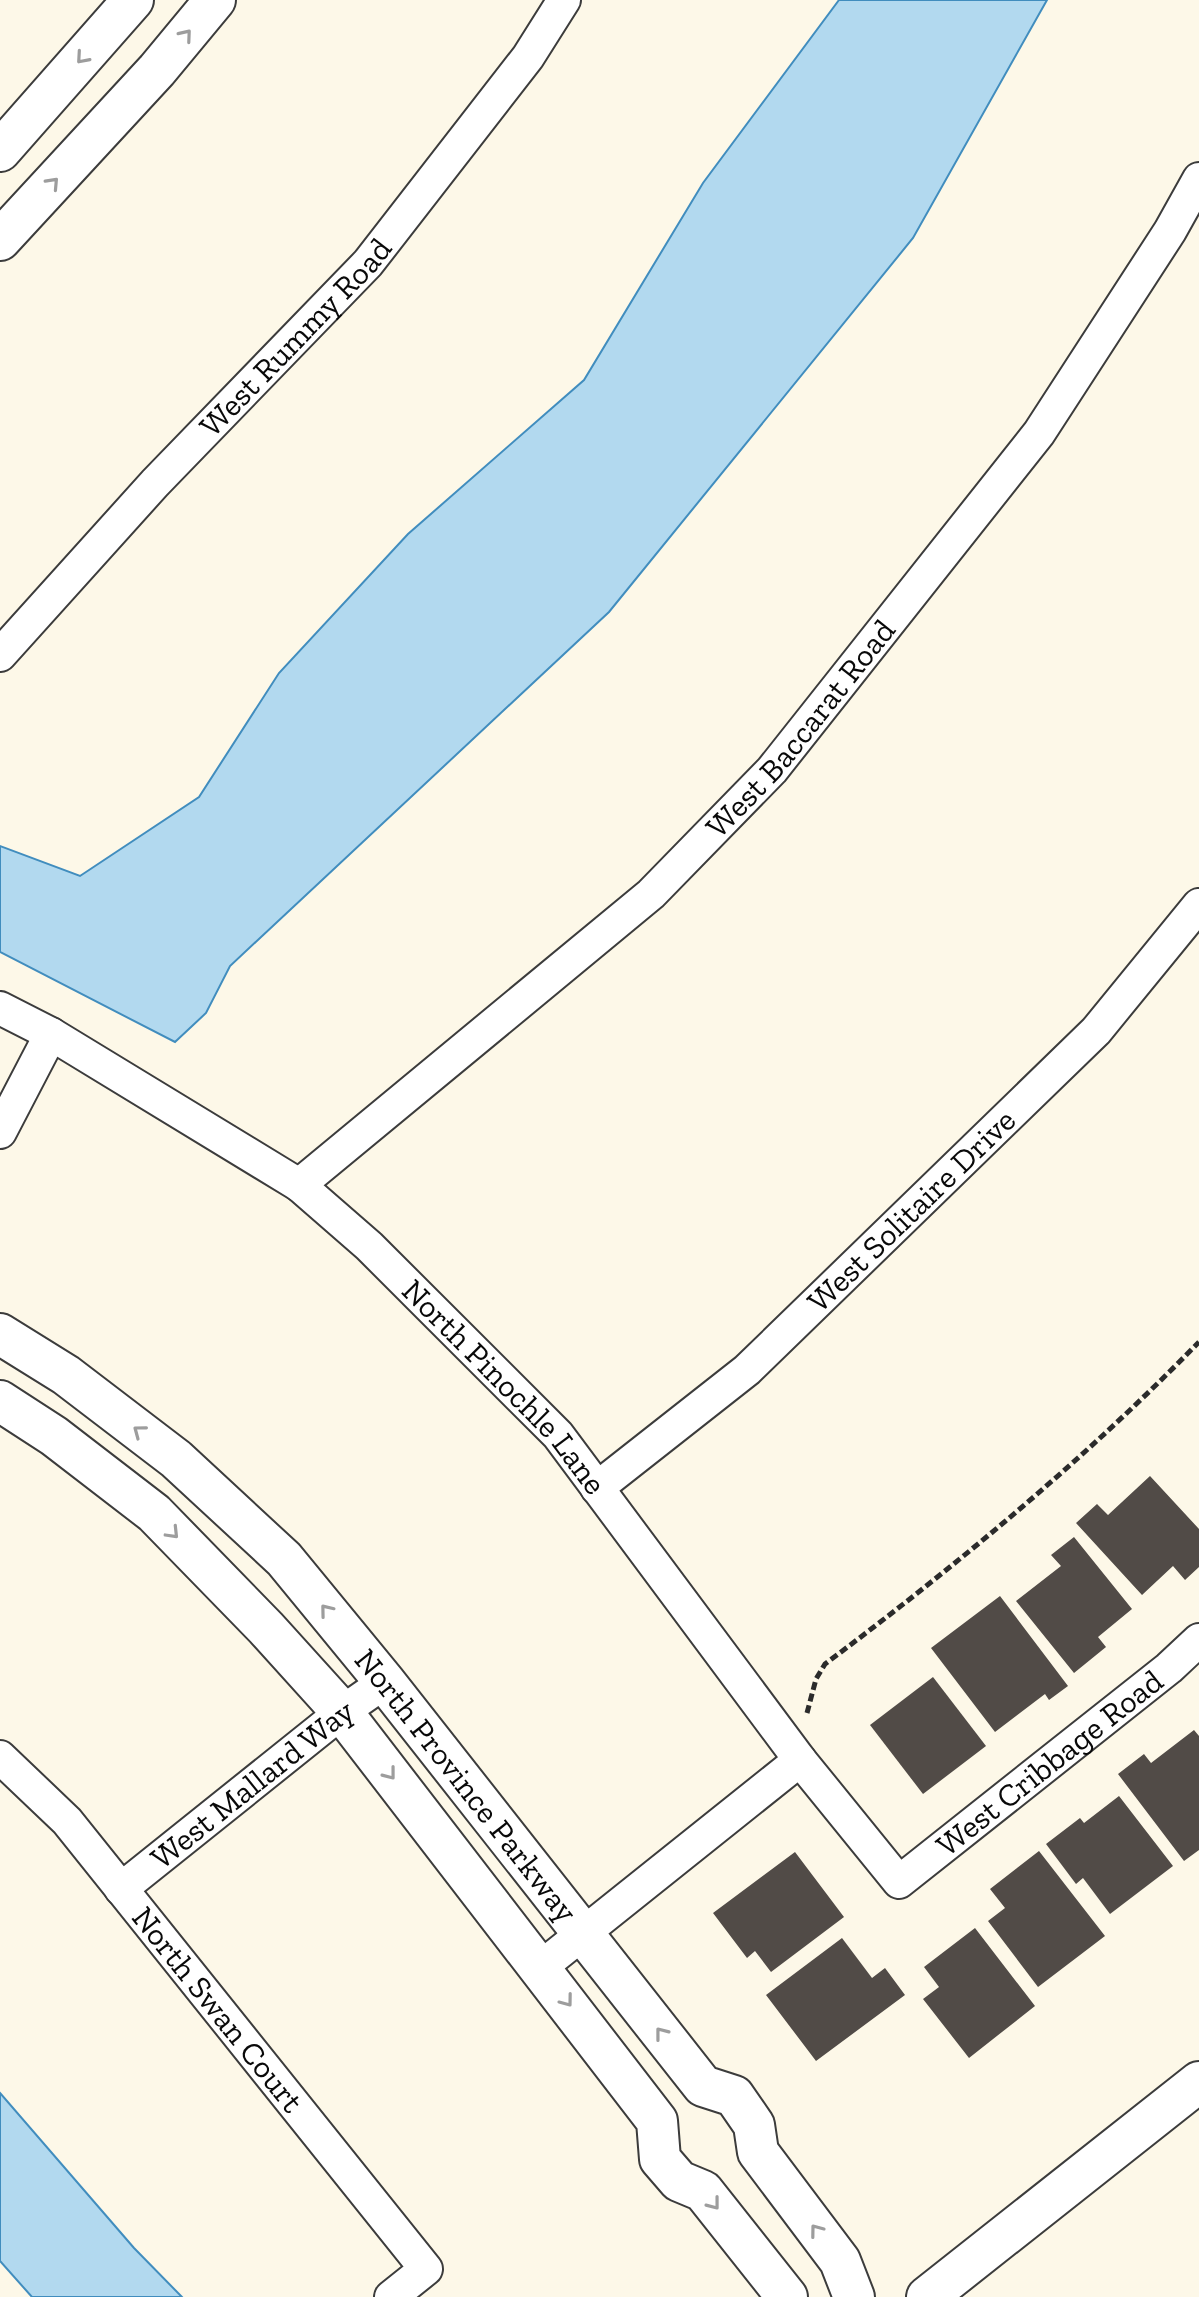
<svg xmlns="http://www.w3.org/2000/svg" width="1199" height="2297" font-family="'Zilla Slab',serif">
	<style>
		.water { fill: #b2d9ef; stroke: #418dbe; stroke-width: 2 }
		.building { fill: #514b47 }
		.lines { fill: none; stroke-linecap: round; stroke-linejoin: round }
		.minor-casing { stroke: #3c3c3c; stroke-width: 36 }
		.tertiary-casing { stroke: #3c3c3c; stroke-width: 44 }
		.path { stroke: #2b2b2b; stroke-width: 5; stroke-dasharray: 8 4; stroke-linecap: butt }
		.minor { stroke: #fff; stroke-width: 32 }
		.tertiary { stroke: #fff; stroke-width: 40 }
		.oneway { stroke: #9d9d9d }
		.labels { text-anchor: middle; dominant-baseline: central; stroke-width: 8; stroke-linejoin: round; paint-order: stroke }
		.street-label { font-size: 32px; fill: #090909; stroke: #fff }
	</style>
	<rect width="100%" height="100%" fill="#fdf8e8"/>
	<g class="water">
		<path d="M839,0H1047L913,238L609,612L230,966L206,1013L175,1042L0,952V846L80,876L199,797L279,673L408,534L584,380L703,183Z"/>
		<path d="M0,2093L134,2248L182,2297H32L0,2261Z"/>
	</g>
	<g class="building">
		<path d="M1150,1476L1199,1529V1567L1185,1580L1173,1566L1142,1595L1076,1523L1097,1504L1108,1515Z"/>
		<path d="M1074,1537L1132,1609L1098,1637L1106,1647L1074,1673L1016,1601L1061,1566L1051,1555Z"/>
		<path d="M1000,1596L1068,1686L1049,1700L1045,1694L995,1732L931,1648Z"/>
		<path d="M933,1677L986,1746L923,1794L870,1725Z"/>
		<path d="M1194,1730L1199,1736V1850L1184,1861L1118,1774L1144,1754L1151,1763Z"/>
		<path d="M1119,1796L1173,1866L1110,1914L1083,1878L1076,1884L1046,1844L1080,1818L1084,1823Z"/>
		<path d="M1039,1851L1105,1936L1038,1987L988,1921L1005,1908L990,1889Z"/>
		<path d="M795,1852L844,1917L771,1972L755,1951L747,1958L713,1913Z"/>
		<path d="M975,1928L1035,2006L969,2058L923,1999L939,1987L924,1967Z"/>
		<path d="M842,1938L872,1978L885,1968L905,1995L816,2061L766,1995Z"/>
	</g>
	<g class="lines">
		<defs>
			<g id="minor">
				<path id="s1" d="M0,655L155,483L368,263L528,57L564,0"/>
				<path id="s2" d="M0,1008L51,1034L299,1185L369,1246L558,1435L800,1760L899,1882L1169,1668L1199,1640"/>
				<path d="M0,1132L51,1034"/>
				<path id="s3" d="M299,1185L651,894L772,770L1039,433L1170,231L1199,179"/>
				<path id="s4" d="M597,1488L747,1370L1096,1031L1199,905"/>
				<path id="s5" d="M0,1757L67,1821L426,2269L391,2297"/>
				<path id="s6" d="M121,1889L342,1712L385,1682"/>
				<path d="M541,1967L800,1760"/>
			</g>
			<g id="tertiary">
				<path d="M0,151L133,0"/>
				<path d="M0,240L157,70L215,0"/>
				<path id="s7" d="M0,1334L66,1375L176,1459L284,1559L385,1682L703,2086L734,2096L754,2125L758,2152L840,2261L854,2297"/>
				<path d="M0,1401L54,1436L154,1513L266,1628L342,1712L657,2121L660,2159L679,2181L703,2191L787,2297"/>
				<path d="M927,2297L1199,2082"/>
			</g>
		</defs>
		<use href="#minor" class="minor-casing"/>
		<use href="#tertiary" class="tertiary-casing"/>
		<path class="path" d="M807,1713L816,1679L825,1664C956,1566 1085,1459 1199,1342"/>
		<use href="#minor" class="minor"/>
		<use href="#tertiary" class="tertiary"/>
	</g>
	<defs><path id="oneway-chevron" d="M-2-3.5L2.5 0L-2 3.5" fill="none" stroke-width="1.6" stroke-linecap="round" stroke-linejoin="round" transform="scale(2)"/></defs>
	<g class="oneway">
		<use href="#oneway-chevron" transform="translate(186 35) rotate(-50)"/>
		<use href="#oneway-chevron" transform="translate(82 58) rotate(131)"/>
		<use href="#oneway-chevron" transform="translate(53 183) rotate(-47)"/>
		<use href="#oneway-chevron" transform="translate(139 1431) rotate(-143)"/>
		<use href="#oneway-chevron" transform="translate(173 1533) rotate(46)"/>
		<use href="#oneway-chevron" transform="translate(326 1610) rotate(-129)"/>
		<use href="#oneway-chevron" transform="translate(390 1774) rotate(52)"/>
		<use href="#oneway-chevron" transform="translate(567 2001) rotate(53)"/>
		<use href="#oneway-chevron" transform="translate(661 2033) rotate(-128)"/>
		<use href="#oneway-chevron" transform="translate(714 2204) rotate(52)"/>
		<use href="#oneway-chevron" transform="translate(816 2230) rotate(-127)"/>
	</g>
	<g class="labels">
		<g class="street-label">
			<text stroke="none"><textPath href="#s1" startOffset="434">West Rummy Road</textPath></text>
			<text stroke="none"><textPath href="#s3" startOffset="680">West Baccarat Road</textPath></text>
			<text stroke="none"><textPath href="#s4" startOffset="420">West Solitaire Drive</textPath></text>
			<text stroke="none"><textPath href="#s2" startOffset="636">North Pinochle Lane</textPath></text>
			<text stroke="none"><textPath href="#s2" startOffset="1462">West Cribbage Road</textPath></text>
			<text stroke="none"><textPath href="#s6" startOffset="168">West Mallard Way</textPath></text>
			<text stroke="none"><textPath href="#s7" startOffset="654">North Province Parkway</textPath></text>
			<text stroke="none"><textPath href="#s5" startOffset="334">North Swan Court</textPath></text>
		</g>
	</g>
</svg>
